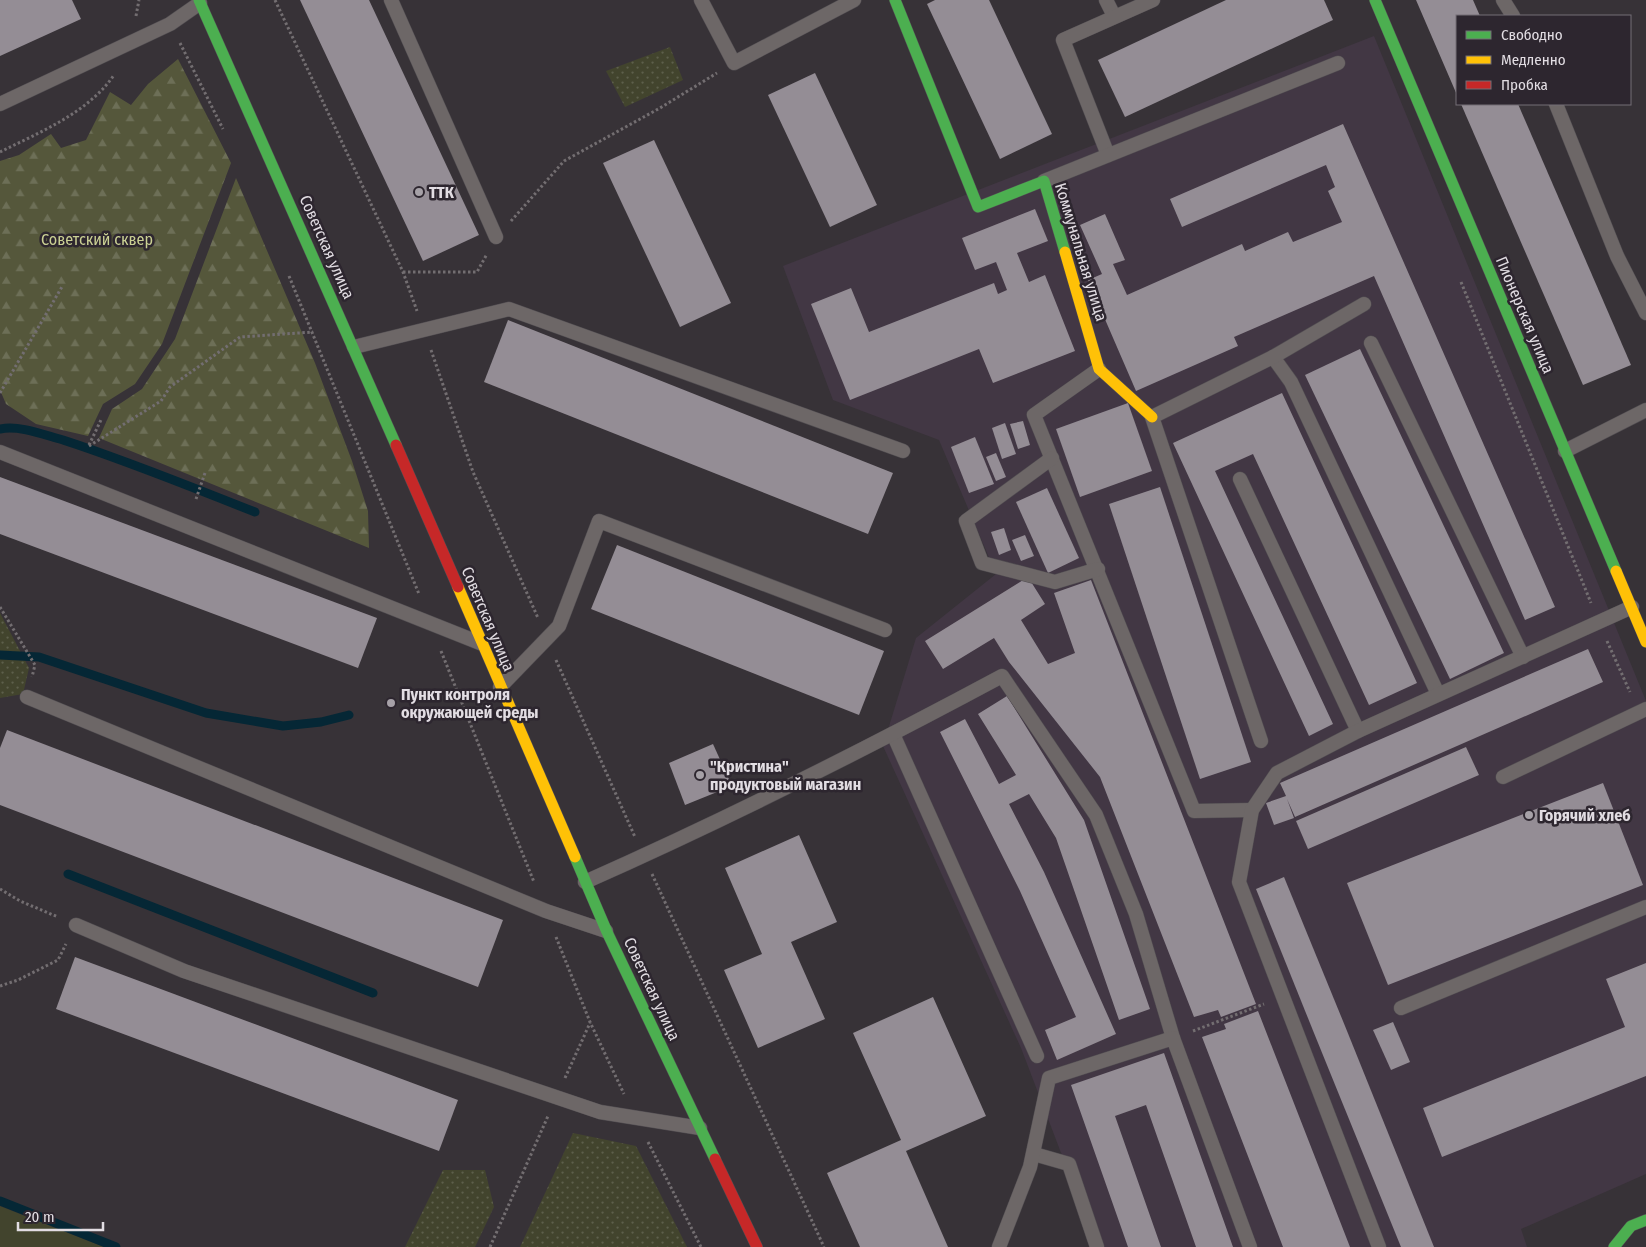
<svg xmlns="http://www.w3.org/2000/svg" width="1646" height="1247" font-family="'Fira Sans Condensed',sans-serif">
	<style>
		.built { fill: #423744 }
		.grass { fill: url(#grass-dots) }
		.forest { fill: url(#forest-firs) }
		.garden { fill: #42442d }
		.lines { fill: none; stroke-linecap: round; stroke-linejoin: round }
		.stream { stroke: #052735; stroke-width: 9 }
		.building { fill: #948d95 }
		.lane-casing { stroke: #524e52; stroke-width: 15 }
		.fast-casing { stroke: #524e52; stroke-width: 12 }
		.slow-casing { stroke: #524e52; stroke-width: 12 }
		.jam-casing { stroke: #524e52; stroke-width: 12 }
		.path { stroke: #736e71; stroke-width: 3; stroke-dasharray: 2.5 2.5; stroke-linecap: butt }
		.lane { stroke: #6d6767; stroke-width: 14 }
		.fast { stroke: #4caf50; stroke-width: 11 }
		.slow { stroke: #ffc107; stroke-width: 11 }
		.jam { stroke: #c62828; stroke-width: 11 }
		.poi-dot { fill: #a6a1a7; stroke: #2d262f; stroke-width: 2 }
		.labels { text-anchor: middle; dominant-baseline: central; stroke-width: 5; stroke-linejoin: round; paint-order: stroke }
		.poi-label { font-size: 16px; font-weight: bold; fill: #e2dde3; stroke: #2d262f; text-anchor: start }
		.park-label { font-size: 16px; fill: #cbd194; stroke: #2d262f }
		.street-label { font-size: 16px; fill: #e2dde3; stroke: #2d262f }
	</style>
	<defs>
		<pattern id="grass-dots" width="8" height="8" patternUnits="userSpaceOnUse" patternTransform="scale(1.25)"><rect width="8" height="8" fill="#42442d"/><path d="M2 2h.1M6 6h.1" fill="none" stroke="#5d5f4b" stroke-width="1.8" stroke-linecap="round"/></pattern>
		<pattern id="forest-firs" width="22" height="20" patternUnits="userSpaceOnUse" patternTransform="scale(1.25)"><rect width="22" height="20" fill="#55573b"/><path d="M5 1l3.5 6h-7zM16 11l3.5 6h-7z" fill="#6d6f57"/></pattern>
	</defs>
	<rect width="100%" height="100%" fill="#373237"/>
	<path class="built" d="M1374,36L1646,701V1174L1521,1229L1527,1247H1097L1021,1048L883,746L916,638L996,574L939,440L833,400L783,266Z"/>
	<g class="grass">
		<path d="M670,47L683,80L625,107L606,71Z"/>
		<path d="M0,613L29,668L23,694L0,698Z"/>
		<path d="M573,1133L636,1146L687,1247H520Z"/>
		<path d="M443,1170H485L494,1207L475,1247H405Z"/>
	</g>
	<g class="forest">
		<path d="M178,59L231,163L162,344L135,384L103,404L88,436L36,424L6,404L0,390V161L19,155L51,134L61,148L86,140L110,92L131,105L148,84Z"/>
		<path d="M236,178L315,363L352,461L368,511L369,548L99,438L112,409L142,389L175,339Z"/>
	</g>
	<path class="garden" d="M0,1206L104,1247H0Z"/>
	<g class="lines">
		<g class="stream">
			<path d="M0,429C20,425 44,435 63,440C128,461 191,487 255,512"/>
			<path d="M0,655L39,657L206,713L283,726L321,722L349,715"/>
			<path d="M68,874L373,993"/>
			<path d="M0,1201L116,1247"/>
		</g>
	</g>
	<g class="building">
		<path d="M0,0H72L81,19L0,56Z"/>
		<path d="M300,0H369L479,235L423,261Z"/>
		<path d="M935,0H989L1052,134L1000,159L927,4Z"/>
		<path d="M1226,0H1324L1333,20L1125,117L1098,60Z"/>
		<path d="M1416,0H1473L1480,16H1457V95Z"/>
		<path d="M815,73L877,205L830,227L768,95Z"/>
		<path d="M1461,104H1518L1631,365L1583,385Z"/>
		<path d="M1343,124L1555,607L1525,620L1374,276L1234,337L1238,346L1136,391L1088,280L1102,274L1080,225L1105,214L1125,260L1113,264L1127,295L1242,244L1245,251L1288,232L1293,242L1342,222L1328,191L1335,187L1326,165L1182,227L1170,199Z"/>
		<path d="M654,140L731,303L680,327L603,163Z"/>
		<path d="M1035,209L1048,241L1017,253L1029,282L1045,275L1075,351L993,383L979,349L850,400L811,304L851,288L869,332L994,283L998,294L1007,290L996,262L975,270L962,238Z"/>
		<path d="M508,320L893,473L868,534L484,382Z"/>
		<path d="M1360,349L1504,653L1450,679L1305,375Z"/>
		<path d="M1282,393L1417,683L1369,705L1253,454L1215,471L1333,724L1309,736L1173,443Z"/>
		<path d="M1128,403L1152,471L1080,497L1056,429Z"/>
		<path d="M1023,421L1030,445L1018,449L1010,424Z"/>
		<path d="M1005,423L1016,454L1002,459L992,428Z"/>
		<path d="M975,437L994,484L969,493L951,447Z"/>
		<path d="M996,453L1006,477L996,481L986,457Z"/>
		<path d="M0,477L377,618L358,668L0,534Z"/>
		<path d="M1160,487L1251,762L1200,779L1109,504Z"/>
		<path d="M1047,488L1079,558L1048,573L1016,502Z"/>
		<path d="M1004,528L1011,550L999,555L991,532Z"/>
		<path d="M1025,535L1034,556L1021,561L1012,540Z"/>
		<path d="M617,545L884,651L859,715L591,609Z"/>
		<path d="M1028,577L1045,604L1021,620L1048,664L1075,653L1054,593L1091,580L1256,1004L1221,1017L1218,1010L1194,1017L1100,777L1009,662L994,638L943,669L925,641Z"/>
		<path d="M1588,649L1603,682L1295,817L1287,799L1294,818L1274,825L1266,803L1286,796L1280,783Z"/>
		<path d="M1007,696L1084,820L1150,1009L1119,1020L1056,838L1029,794L1009,804L1044,872L1116,1034L1057,1060L1045,1030L1076,1017L1020,891L940,732L965,719L999,784L1016,775L978,714Z"/>
		<path d="M7,730L503,920L478,987L0,805V748Z"/>
		<path d="M713,744L732,786L685,805L669,763Z"/>
		<path d="M1466,747L1479,775L1308,849L1296,821Z"/>
		<path d="M1603,783L1643,885L1388,985L1347,883Z"/>
		<path d="M799,835L837,922L791,942L825,1019L758,1048L724,970L762,954L725,868Z"/>
		<path d="M1284,877L1345,1026L1434,1247H1401L1316,1038L1256,889Z"/>
		<path d="M75,957L458,1100L439,1151L56,1009Z"/>
		<path d="M1646,963V1076L1442,1157L1423,1108L1625,1027L1606,979Z"/>
		<path d="M933,997L986,1116L906,1151L948,1247H860L827,1173L901,1140L853,1033Z"/>
		<path d="M1258,1011L1350,1247H1283L1202,1037L1226,1029L1224,1024Z"/>
		<path d="M1393,1022L1410,1062L1391,1070L1373,1030Z"/>
		<path d="M1164,1053L1233,1247H1196L1146,1105L1115,1116L1161,1247H1128L1071,1085Z"/>
	</g>
	<g class="lines">
		<defs>
			<g id="lane">
				<path d="M391,0L496,237"/>
				<path d="M701,0L734,63L854,0"/>
				<path d="M1106,0L1114,16"/>
				<path d="M1503,0L1513,16"/>
				<path d="M0,104L170,24L200,3"/>
				<path d="M1556,104L1617,256L1646,313"/>
				<path d="M1108,155L1063,40L1153,0"/>
				<path d="M1044,181L1338,63"/>
				<path d="M1371,343L1523,657"/>
				<path d="M354,347L509,309L903,451"/>
				<path d="M1273,357L1291,382L1438,694"/>
				<path d="M1099,369L1034,415L1194,811L1252,810"/>
				<path d="M1565,451L1646,410"/>
				<path d="M0,452L480,643"/>
				<path d="M1052,458L966,521L982,563L1055,582L1098,569"/>
				<path d="M1240,479L1358,731"/>
				<path d="M500,687L559,626L599,521L885,630"/>
				<path d="M27,697L546,911L606,931"/>
				<path d="M893,734L1037,1056"/>
				<path d="M1261,741L1152,417L1273,357L1364,304"/>
				<path d="M1503,777L1646,709"/>
				<path d="M585,882C727,819 866,749 1002,676L1096,815L1136,914L1173,1038"/>
				<path d="M76,925L184,971L600,1112L700,1128"/>
				<path d="M1401,1008L1646,907"/>
				<path d="M1034,1154L1069,1164L1097,1247"/>
				<path d="M999,1247L1030,1167L1049,1078L1173,1038L1250,1247"/>
				<path d="M1379,1247L1239,882L1252,810L1277,773L1358,731L1632,607"/>
			</g>
			<g id="fast">
				<path d="M199,0L396,445"/>
				<path d="M895,0L978,207L1044,181L1065,252"/>
				<path d="M1375,0L1616,571"/>
				<path d="M575,857L607,932L715,1159"/>
				<path d="M1614,1247L1631,1226L1646,1220"/>
			</g>
			<g id="slow">
				<path d="M1065,252L1099,369L1152,417"/>
				<path d="M1616,571L1646,642"/>
				<path d="M458,587L575,857"/>
			</g>
			<g id="jam">
				<path d="M396,445L458,587"/>
				<path d="M715,1159L757,1247"/>
			</g>
		</defs>
		<use href="#lane" class="lane-casing"/>
		<use href="#fast" class="fast-casing"/>
		<use href="#slow" class="slow-casing"/>
		<use href="#jam" class="jam-casing"/>
		<g class="path">
			<path d="M275,0L403,272L417,311"/>
			<path d="M136,16L139,0"/>
			<path d="M180,43L223,129"/>
			<path d="M0,152C40,132 88,113 114,75"/>
			<path d="M511,221L564,161L660,108L717,73"/>
			<path d="M403,272H477L487,254"/>
			<path d="M289,276L419,594"/>
			<path d="M1461,282L1591,603"/>
			<path d="M431,350L473,472L538,618"/>
			<path d="M0,393L63,285"/>
			<path d="M89,445L101,420"/>
			<path d="M89,446L161,401L170,387L240,337L313,332"/>
			<path d="M196,499L205,473"/>
			<path d="M0,607L35,665L32,677"/>
			<path d="M1607,641L1630,692"/>
			<path d="M441,651L534,882"/>
			<path d="M556,660L635,837"/>
			<path d="M652,874L824,1247"/>
			<path d="M0,889L20,901L58,917"/>
			<path d="M556,937L590,1022L624,1094"/>
			<path d="M0,986L18,980L58,960L66,944"/>
			<path d="M1193,1031L1264,1004"/>
			<path d="M565,1078L590,1023"/>
			<path d="M648,1142L701,1247"/>
			<path d="M490,1247L548,1116"/>
		</g>
		<use href="#lane" class="lane"/>
		<use href="#fast" class="fast"/>
		<use href="#slow" class="slow"/>
		<use href="#jam" class="jam"/>
	</g>
	<g class="poi-dot">
		<circle cx="419" cy="192" r="5"/>
		<circle cx="391" cy="703" r="5"/>
		<circle cx="700" cy="775" r="5"/>
		<circle cx="1529" cy="815" r="5"/>
	</g>
	<g class="labels">
		<g class="poi-label">
			<text x="429" y="192">ТТК</text>
			<text x="401" y="694">Пункт контроля<tspan x="401" dy="18">окружающей среды</tspan></text>
			<text x="710" y="766">"Кристина"<tspan x="710" dy="18">продуктовый магазин</tspan></text>
			<text x="1539" y="815">Горячий хлеб</text>
		</g>
		<g class="park-label">
			<text x="97" y="239">Советский сквер</text>
		</g>
		<g class="street-label">
			<text transform="translate(327 247) rotate(66)">Советская улица</text>
			<text transform="translate(1081 252) rotate(73)">Коммунальная улица</text>
			<text transform="translate(1525 315) rotate(67)">Пионерская улица</text>
			<text transform="translate(488 619) rotate(67)">Советская улица</text>
			<text transform="translate(652 989) rotate(65)">Советская улица</text>
		</g>
	</g>
	<rect x="1456" y="15" width="175" height="90" fill="#2d262f" stroke="#756f77"/>
	<rect x="1466" y="31" width="25" height="8" fill="#4caf50" stroke="#756f77"/>
	<text x="1501" y="40" font-size="15" fill="#e2dde3">Свободно</text>
	<rect x="1466" y="56" width="25" height="8" fill="#ffc107" stroke="#756f77"/>
	<text x="1501" y="65" font-size="15" fill="#e2dde3">Медленно</text>
	<rect x="1466" y="81" width="25" height="8" fill="#c62828" stroke="#756f77"/>
	<text x="1501" y="90" font-size="15" fill="#e2dde3">Пробка</text>
	<path d="M18 1222v8h85v-8" fill="none" stroke="#e2dde3" stroke-width="2.5"/>
	<text x="25" y="1222" font-size="15" fill="#e2dde3" stroke="#2d262f" stroke-width="4" paint-order="stroke">20 m</text>
</svg>
